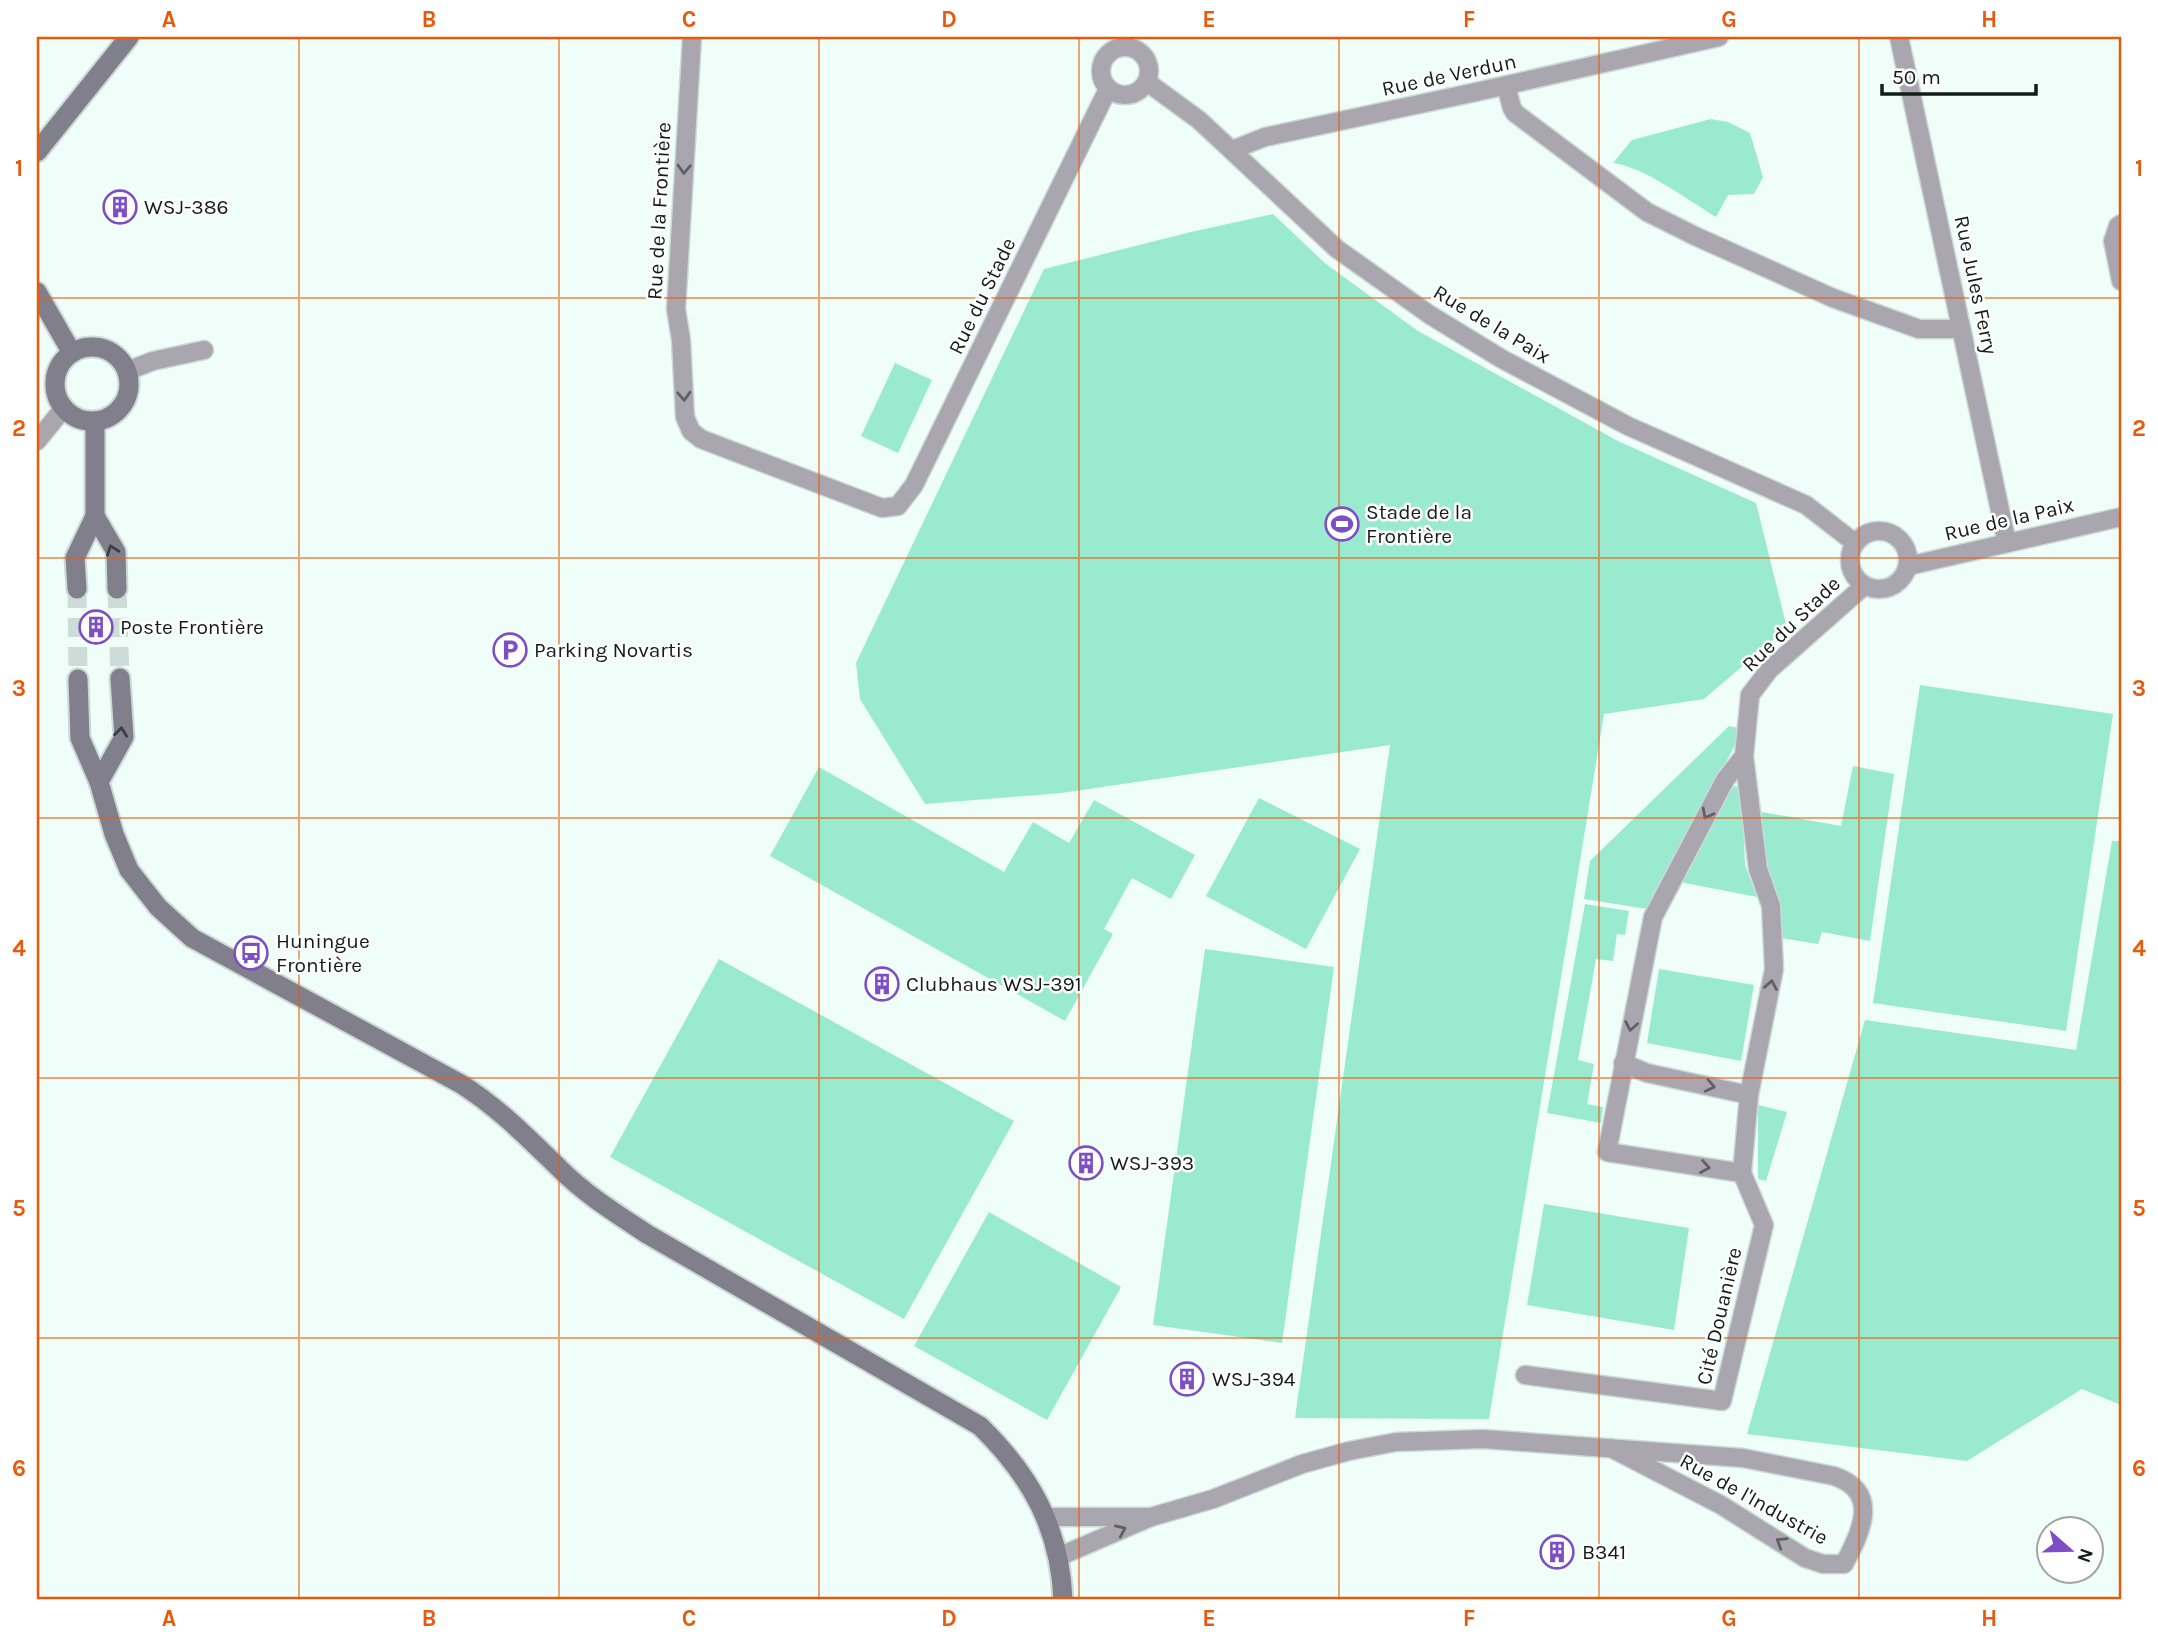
<svg xmlns="http://www.w3.org/2000/svg" width="2158" height="1637" font-family="Karla,sans-serif">
	<style>
		.green { fill: #9aead0 }
		.lines { fill: none; stroke-linecap: round; stroke-linejoin: round }
		.secondary-tunnel { stroke: #cedcd7; stroke-width: 19; stroke-dasharray: 19 10; stroke-linecap: butt }
		.minor-casing { stroke: #ccdad4; stroke-width: 21 }
		.secondary-casing { stroke: #ccdad4; stroke-width: 23 }
		.minor { stroke: #a9a6b0; stroke-width: 18 }
		.secondary { stroke: #827f8c; stroke-width: 19 }
		.oneway { stroke: #5e6164 }
		.oneway2 { stroke: #3a3f41 }
		.grid { fill: none; stroke: #e8590c; stroke-width: 2; stroke-opacity: 0.55 }
		.labels { text-anchor: middle; dominant-baseline: central; stroke-width: 5; stroke-linejoin: round; paint-order: stroke }
		.street-label { font-size: 21px; fill: #131c19; stroke: #fff }
		.poi-label { font-size: 21px; fill: #131c19; stroke: #fff; text-anchor: start }
		.neatline { fill: none; stroke: #e8590c; stroke-width: 2.5 }
		.grid-label { font-size: 23px; text-anchor: middle; font-weight: bold; fill: #e8590c }
	</style>
	<rect width="100%" height="100%" fill="#effef8"/>
	<g class="green">
		<path d="M1711,119L1728,122L1750,133L1763,177L1754,194L1728,195L1716,217C1688,200 1644,167 1613,163L1632,140Z"/>
		<path d="M1273,214L1326,264L1418,331L1618,441L1756,503L1787,628L1704,699L1604,714L1489,1419L1295,1418L1390,745L1061,793L925,804L860,699L856,663L1044,269L1191,232Z"/>
		<path d="M895,363L932,380L898,453L861,436Z"/>
		<path d="M1920,685L2113,714L2066,1031L1873,1003Z"/>
		<path d="M1729,726L1738,728L1741,734L1647,909L1584,899L1590,861Z"/>
		<path d="M1853,766L1894,774L1870,941L1822,932L1818,944L1781,938L1778,899L1767,870L1761,842L1762,812L1841,826Z"/>
		<path d="M819,767L1004,872L1033,822L1069,843L1094,800L1195,855L1171,899L1132,878L1104,929L1113,934L1065,1021L770,856Z"/>
		<path d="M1734,786L1740,787L1742,796L1745,865L1757,897L1680,882L1698,853L1728,791Z"/>
		<path d="M1259,798L1360,849L1306,949L1206,896Z"/>
		<path d="M2112,841H2121V1405L2082,1389L1967,1461L1747,1434L1865,1020L2076,1050Z"/>
		<path d="M1585,904L1629,911L1625,935L1617,934L1613,961L1596,959L1578,1060L1594,1064L1587,1104L1603,1107L1601,1123L1547,1113Z"/>
		<path d="M1205,949L1334,967L1282,1343L1153,1325Z"/>
		<path d="M719,959L1014,1121L904,1319L610,1157Z"/>
		<path d="M1659,969L1754,985L1741,1061L1647,1043Z"/>
		<path d="M1758,1105L1787,1112L1766,1181L1758,1179Z"/>
		<path d="M1544,1204L1689,1228L1674,1330L1527,1305Z"/>
		<path d="M989,1212L1121,1287L1047,1420L914,1346Z"/>
	</g>
	<g class="lines">
		<g class="secondary-tunnel">
			<path d="M77,589L78,679"/>
			<path d="M117,589L120,678"/>
		</g>
		<defs>
			<g id="minor">
				<path d="M692,37L676,309L681,340L685,417L691,431L701,439L882,508L898,506L914,485L1108,89"/>
				<path d="M1899,37L2007,543"/>
				<circle cx="1125" cy="71" r="24"/>
				<path d="M1147,82L1199,120L1337,249L1430,315L1502,359L1628,426L1806,505L1855,543"/>
				<path d="M1506,86L1512,108L1515,113L1647,212L1695,236L1833,298L1919,329H1961"/>
				<path d="M1232,150L1265,137L1476,92L1719,37"/>
				<path d="M2121,224L2118,226L2113,241L2121,281"/>
				<path d="M127,371L153,361L204,350"/>
				<path d="M37,441L63,409"/>
				<circle cx="1879" cy="560" r="29"/>
				<path d="M1908,566L2121,517"/>
				<path d="M1744,756L1725,780L1653,917L1607,1152L1742,1173L1749,1095L1774,969L1771,906L1758,869L1744,756L1750,695L1769,670L1864,586"/>
				<path d="M1623,1063L1647,1073L1749,1095"/>
				<path d="M1525,1375L1722,1401L1764,1225L1742,1173"/>
				<path d="M1046,1517H1151L1058,1557"/>
				<path d="M1151,1517L1213,1499L1302,1464L1349,1451L1396,1442L1483,1439L1743,1458L1834,1476C1881,1492 1861,1533 1844,1564H1823L1805,1558L1721,1505L1611,1448"/>
			</g>
			<g id="secondary">
				<path d="M37,152L129,37"/>
				<path d="M37,292L72,353"/>
				<circle cx="92" cy="384" r="37"/>
				<path d="M95,516L116,552L117,589"/>
				<path d="M77,589L75,558L95,516V422"/>
				<path d="M78,679L80,738L99,782L114,834L129,870L158,907L192,938L461,1084C499,1108 528,1138 560,1169C586,1195 617,1214 647,1234L980,1426C1031,1476 1060,1528 1063,1600"/>
				<path d="M99,782L124,737L120,678"/>
			</g>
		</defs>
		<use href="#minor" class="minor-casing"/>
		<use href="#secondary" class="secondary-casing"/>
		<use href="#minor" class="minor"/>
		<use href="#secondary" class="secondary"/>
	</g>
	<defs><path id="oneway-chevron" d="M-2-3.5L2.5 0L-2 3.5" fill="none" stroke-width="1.6" stroke-linecap="round" stroke-linejoin="round" transform="scale(1.75)"/></defs>
	<g class="oneway">
		<use href="#oneway-chevron" transform="translate(684 169) rotate(93)"/>
		<use href="#oneway-chevron" transform="translate(684 396) rotate(87)"/>
		<use href="#oneway-chevron" transform="translate(1707 814) rotate(118)"/>
		<use href="#oneway-chevron" transform="translate(1771 985) rotate(-80)"/>
		<use href="#oneway-chevron" transform="translate(1631 1026) rotate(101)"/>
		<use href="#oneway-chevron" transform="translate(1710 1086) rotate(12)"/>
		<use href="#oneway-chevron" transform="translate(1705 1167) rotate(9)"/>
		<use href="#oneway-chevron" transform="translate(1121 1530) rotate(-24)"/>
		<use href="#oneway-chevron" transform="translate(1781 1542) rotate(-148)"/>
	</g>
	<g class="oneway2">
		<use href="#oneway-chevron" transform="translate(112 550) rotate(-110)"/>
		<use href="#oneway-chevron" transform="translate(121 732) rotate(-83)"/>
	</g>
	<path class="grid" d="M299,37V1600M559,37V1600M819,37V1600M1079,37V1600M1339,37V1600M1599,37V1600M1859,37V1600M37,298H2121M37,558H2121M37,818H2121M37,1078H2121M37,1338H2121"/>
	<defs>
		<symbol id="building-ring" viewBox="-11 -11 22 22"><circle r="9.5" fill="#fff" stroke="#7e4ec6" stroke-width="1.5"/><path d="M-4-6H4V6H1V3H-1V6H-4ZM-2.5-4.3h1.7v1.8h-1.7ZM.8-4.3h1.7v1.8H.8ZM-2.5-1h1.7V.8h-1.7ZM.8-1h1.7V.8H.8Z" fill="#7e4ec6"/></symbol>
		<symbol id="stadium-ring" viewBox="-11 -11 22 22"><circle r="9.5" fill="#fff" stroke="#7e4ec6" stroke-width="1.5"/><path d="M0-5a6.5 5 0 1 0 0 10a6.5 5 0 1 0 0-10ZM-3.5-1.8h7v3.6h-7Z" fill="#7e4ec6"/></symbol>
		<symbol id="parking-ring" viewBox="-11 -11 22 22"><circle r="9.5" fill="#fff" stroke="#7e4ec6" stroke-width="1.5"/><path d="M-3.5-5.5H1a3.5 3.5 0 0 1 0 7H-1V5.5H-3.5ZM-1-3.4V-.6H.8a1.4 1.4 0 0 0 0-2.8Z" fill="#7e4ec6"/></symbol>
		<symbol id="bus-ring" viewBox="-11 -11 22 22"><circle r="9.5" fill="#fff" stroke="#7e4ec6" stroke-width="1.5"/><path d="M-5-6H5V4H4V6H2V4H-2V6H-4V4H-5ZM-3.5-4V0h7V-4ZM-3.5 1.2v1.5H-2V1.2ZM2 1.2v1.5H3.5V1.2Z" fill="#7e4ec6"/></symbol>
	</defs>
	<g fill-rule="evenodd">
		<use href="#building-ring" x="101" y="188" width="38" height="38"/>
		<use href="#stadium-ring" x="1323" y="505" width="38" height="38"/>
		<use href="#building-ring" x="77" y="608" width="38" height="38"/>
		<use href="#parking-ring" x="491" y="631" width="38" height="38"/>
		<use href="#bus-ring" x="232" y="934" width="38" height="38"/>
		<use href="#building-ring" x="863" y="965" width="38" height="38"/>
		<use href="#building-ring" x="1067" y="1144" width="38" height="38"/>
		<use href="#building-ring" x="1168" y="1360" width="38" height="38"/>
		<use href="#building-ring" x="1538" y="1533" width="38" height="38"/>
	</g>
	<g class="labels">
		<g class="street-label">
			<text transform="translate(1449 75) rotate(-12)">Rue de Verdun</text>
			<text transform="translate(659 211) rotate(-87)">Rue de la Frontière</text>
			<text transform="translate(1976 285) rotate(78)">Rue Jules Ferry</text>
			<text transform="translate(982 296) rotate(-64)">Rue du Stade</text>
			<text transform="translate(1492 324) rotate(31)">Rue de la Paix</text>
			<text transform="translate(2009 519) rotate(-13)">Rue de la Paix</text>
			<text transform="translate(1791 624) rotate(-44)">Rue du Stade</text>
			<text transform="translate(1719 1316) rotate(-77)">Cité Douanière</text>
			<text transform="translate(1754 1499) rotate(29)">Rue de l'Industrie</text>
		</g>
		<g class="poi-label">
			<text x="144" y="207">WSJ-386</text>
			<text x="1366" y="512">Stade de la<tspan x="1366" dy="24">Frontière</tspan></text>
			<text x="120" y="627">Poste Frontière</text>
			<text x="534" y="650">Parking Novartis</text>
			<text x="276" y="941">Huningue<tspan x="276" dy="24">Frontière</tspan></text>
			<text x="906" y="984">Clubhaus WSJ-391</text>
			<text x="1110" y="1163">WSJ-393</text>
			<text x="1212" y="1379">WSJ-394</text>
			<text x="1582" y="1552">B341</text>
		</g>
	</g>
	<rect width="2158" height="1637" fill="none" stroke="#ffffff" stroke-width="77"/>
	<g transform="translate(2070 1550) rotate(110)"><circle r="33" fill="#ffffff" stroke="#a1a4a3" stroke-width="2"/>
	<path d="M0-5L12 26L0 18L-12 26Z" fill="#7e4ec6"/>
	<text y="-10" font-size="19" font-weight="bold" text-anchor="middle" fill="#131c19">N</text>
	</g>
	<path d="M1882 84v10h154v-10" fill="none" stroke="#131c19" stroke-width="3.5"/>
	<text x="1892" y="84" font-size="21" fill="#131c19" stroke="#ffffff" stroke-width="5" paint-order="stroke">50 m</text>
	<rect x="38" y="38" width="2082" height="1560" class="neatline"/>
	<g class="grid-label">
		<text x="169" y="27">A</text>
		<text x="429" y="27">B</text>
		<text x="689" y="27">C</text>
		<text x="949" y="27">D</text>
		<text x="1209" y="27">E</text>
		<text x="1469" y="27">F</text>
		<text x="1729" y="27">G</text>
		<text x="1989" y="27">H</text>
		<text x="19" y="176">1</text>
		<text x="2139" y="176">1</text>
		<text x="19" y="436">2</text>
		<text x="2139" y="436">2</text>
		<text x="19" y="696">3</text>
		<text x="2139" y="696">3</text>
		<text x="19" y="956">4</text>
		<text x="2139" y="956">4</text>
		<text x="19" y="1216">5</text>
		<text x="2139" y="1216">5</text>
		<text x="19" y="1476">6</text>
		<text x="2139" y="1476">6</text>
		<text x="169" y="1626">A</text>
		<text x="429" y="1626">B</text>
		<text x="689" y="1626">C</text>
		<text x="949" y="1626">D</text>
		<text x="1209" y="1626">E</text>
		<text x="1469" y="1626">F</text>
		<text x="1729" y="1626">G</text>
		<text x="1989" y="1626">H</text>
	</g>
</svg>
